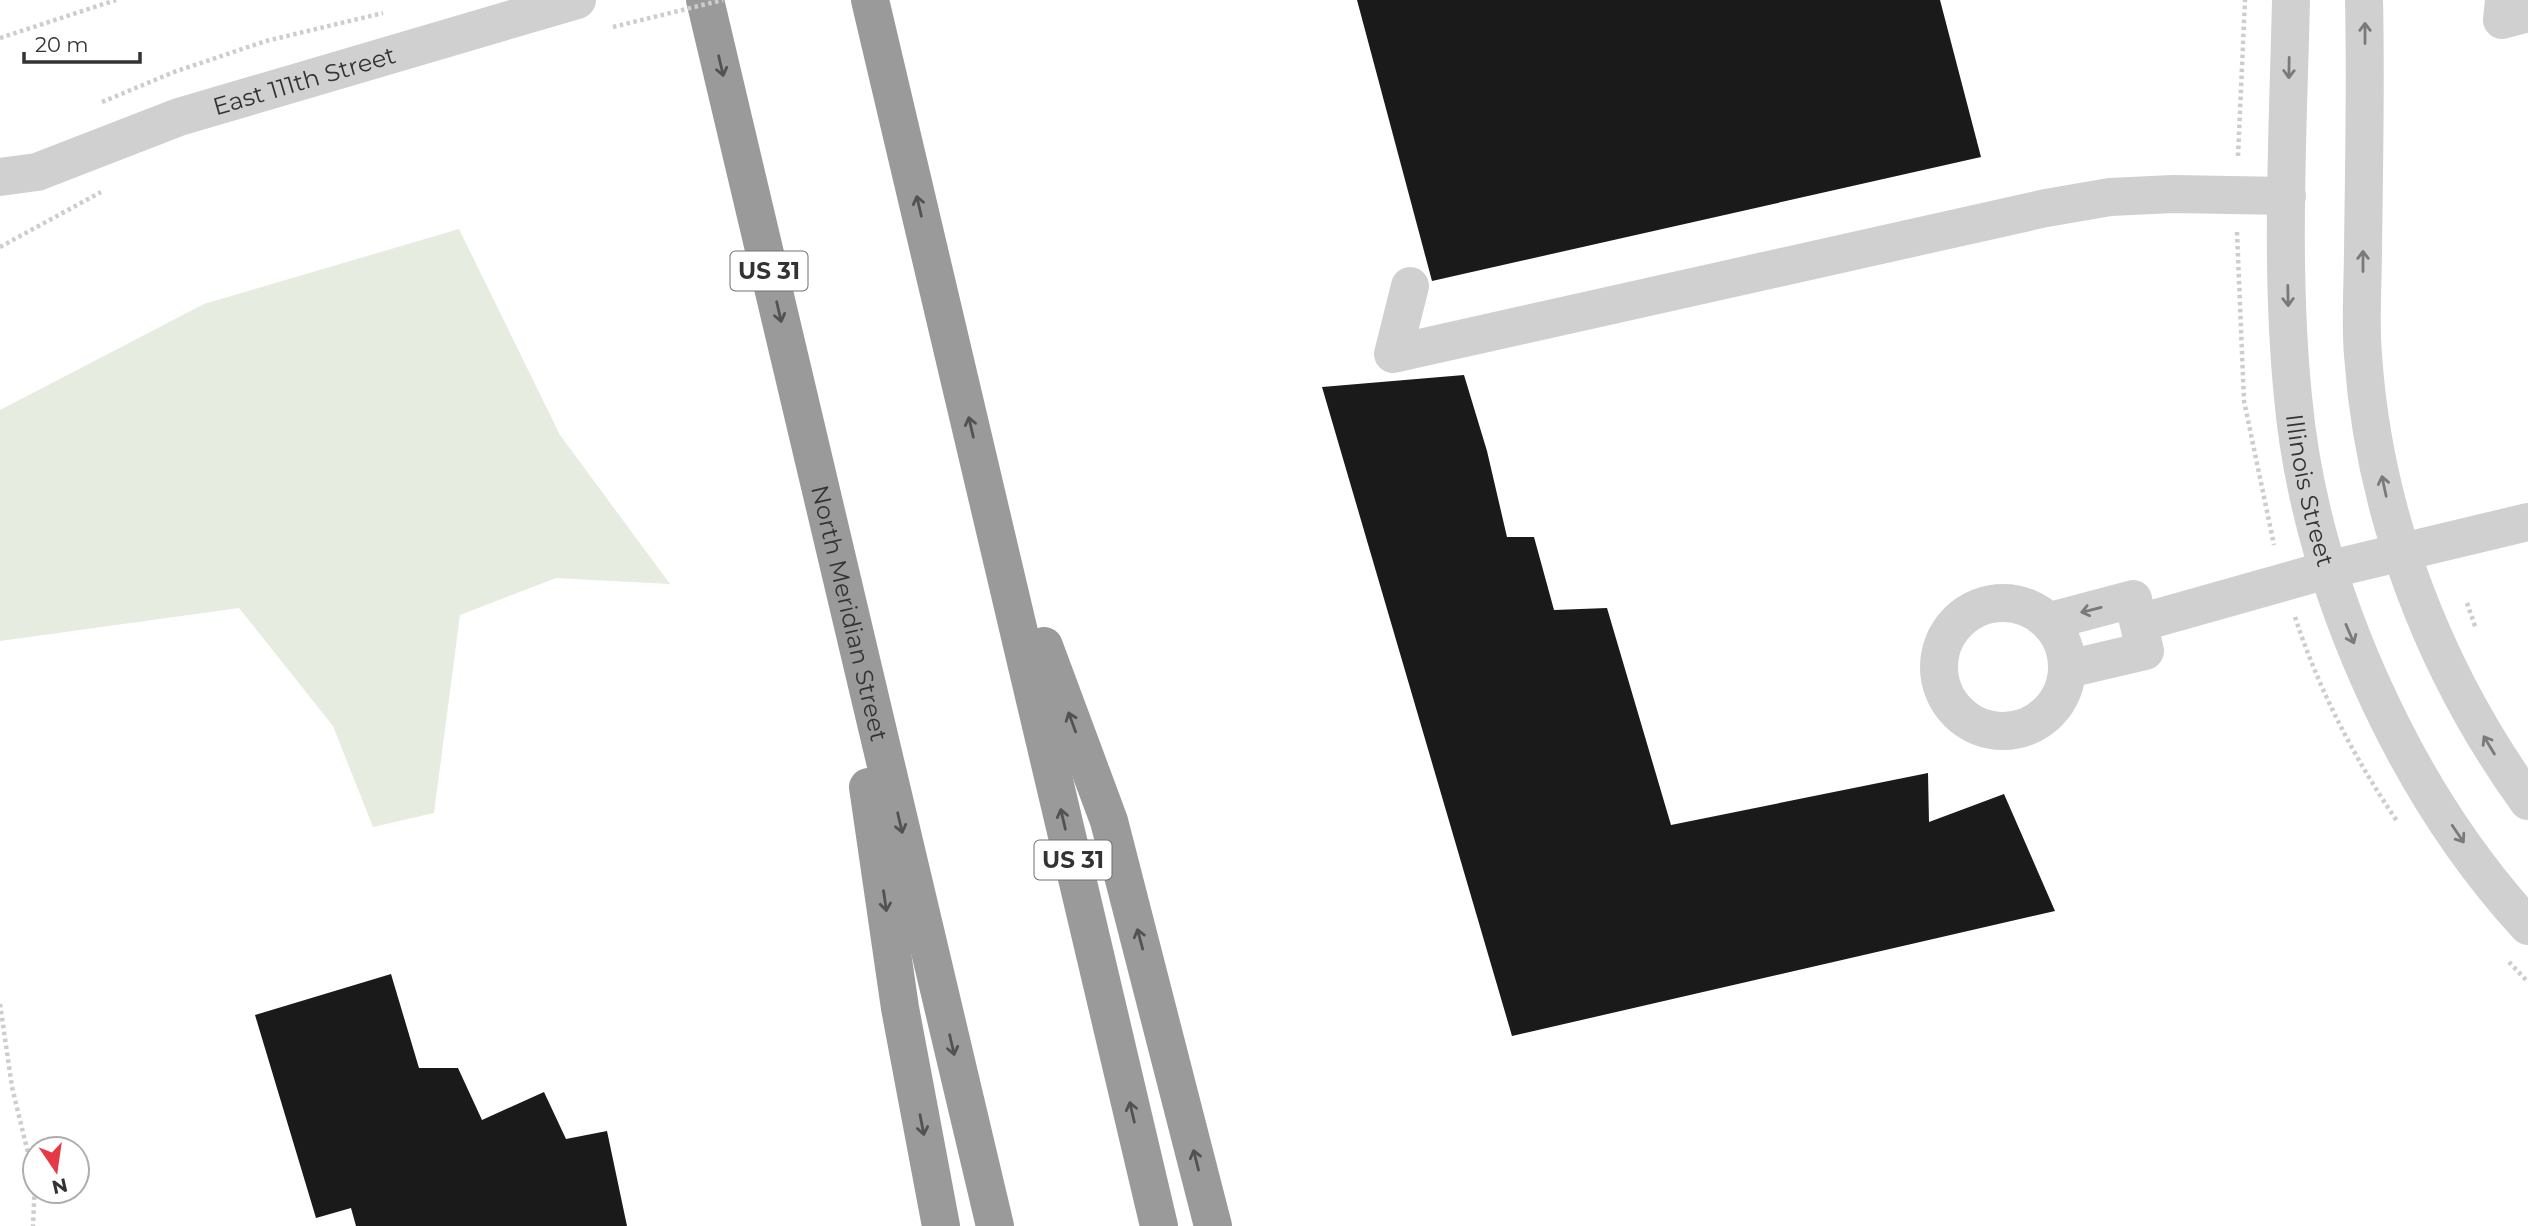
<svg xmlns="http://www.w3.org/2000/svg" width="2528" height="1226" font-family="Montserrat,sans-serif">
	<style>
		.green { fill: #e6ecdf }
		.building { fill: #1a1a1a }
		.lines { fill: none; stroke-linecap: round; stroke-linejoin: round }
		.path { stroke: #cdcdcd; stroke-width: 4.5; stroke-dasharray: 3.5 3.5; stroke-linecap: butt }
		.minor { stroke: #d0d0d0; stroke-width: 38 }
		.highway { stroke: #9a9a9a; stroke-width: 38 }
		.path-bridge { stroke: #cdcdcd; stroke-width: 4.5; stroke-dasharray: 3.5 3.5; stroke-linecap: butt }
		.oneway { stroke: #7a7a7a }
		.oneway2 { stroke: #525252 }
		.labels { text-anchor: middle; dominant-baseline: central; stroke-width: 7; stroke-linejoin: round; paint-order: stroke }
		.shield { fill: #fff; stroke: #707070; stroke-width: 2 }
		.shield-label { font-size: 23px; font-weight: bold; fill: #333 }
		.street-label { font-size: 24px; fill: #333; stroke: #fff }
	</style>
	<rect width="100%" height="100%" fill="#fff"/>
	<path class="green" d="M459,229L560,435L670,584L556,578L460,615L434,813L373,827L333,726L239,608L0,641V410L204,304Z"/>
	<g class="building">
		<path d="M1357,0H1940L1981,157L1432,281Z"/>
		<path d="M1464,375L1487,451L1507,537H1534L1554,610L1607,608L1671,825L1928,773L1929,822L2004,794L2055,911L1512,1036L1322,387Z"/>
		<path d="M391,974L419,1068H458L482,1120L544,1092L566,1139L607,1131L627,1226H356L351,1208L316,1218L255,1015Z"/>
	</g>
	<g class="lines">
		<g class="path">
			<path d="M0,38L116,0"/>
			<path d="M102,102L174,72L266,41L383,13"/>
			<path d="M2238,156L2245,0"/>
			<path d="M2237,232L2244,401L2274,545"/>
			<path d="M0,247L101,192"/>
			<path d="M2467,603L2476,629"/>
			<path d="M2295,617C2319,690 2354,758 2397,821"/>
			<path d="M2509,962L2528,982"/>
			<path d="M0,1004L12,1087L35,1182L33,1226"/>
		</g>
		<g class="minor">
			<path id="s1" d="M2291,0C2288,132 2280,266 2293,397C2310,582 2402,789 2528,926"/>
			<path d="M2364,0C2366,83 2364,166 2363,249C2363,284 2360,320 2363,355C2374,515 2434,671 2528,801"/>
			<path d="M2504,0L2502,20L2528,13"/>
			<path id="s2" d="M0,177L37,172L179,117L577,0"/>
			<path d="M1410,286L1393,354L2046,208L2110,197L2173,194L2287,196"/>
			<circle cx="2003" cy="667" r="64"/>
			<path d="M2050,621L2133,599L2145,651L2068,669"/>
			<path d="M2139,623L2327,570L2528,522"/>
		</g>
		<g class="highway">
			<path id="s3" d="M705,0L995,1226"/>
			<path d="M870,0L1159,1226"/>
			<path d="M1044,646L1109,821L1213,1226"/>
			<path d="M868,787L900,1008L941,1226"/>
		</g>
		<path class="path-bridge" d="M613,27L723,0"/>
	</g>
	<defs><path id="oneway-shaft" d="M-6 0H5M1.5-3L5.5 0L1.5 3" fill="none" stroke-width="1.6" stroke-linecap="round" stroke-linejoin="round" transform="scale(1.75)"/></defs>
	<g class="oneway">
		<use href="#oneway-shaft" transform="translate(2365 33) rotate(-90)"/>
		<use href="#oneway-shaft" transform="translate(2289 68) rotate(91)"/>
		<use href="#oneway-shaft" transform="translate(2363 261) rotate(-90)"/>
		<use href="#oneway-shaft" transform="translate(2288 296) rotate(89)"/>
		<use href="#oneway-shaft" transform="translate(2384 486) rotate(-102)"/>
		<use href="#oneway-shaft" transform="translate(2091 610) rotate(166)"/>
		<use href="#oneway-shaft" transform="translate(2350 634) rotate(67)"/>
		<use href="#oneway-shaft" transform="translate(2489 745) rotate(-121)"/>
		<use href="#oneway-shaft" transform="translate(2458 834) rotate(56)"/>
	</g>
	<g class="oneway2">
		<use href="#oneway-shaft" transform="translate(721 66) rotate(77)"/>
		<use href="#oneway-shaft" transform="translate(919 206) rotate(-103)"/>
		<use href="#oneway-shaft" transform="translate(779 312) rotate(77)"/>
		<use href="#oneway-shaft" transform="translate(971 427) rotate(-103)"/>
		<use href="#oneway-shaft" transform="translate(1072 722) rotate(-110)"/>
		<use href="#oneway-shaft" transform="translate(1063 819) rotate(-103)"/>
		<use href="#oneway-shaft" transform="translate(900 823) rotate(77)"/>
		<use href="#oneway-shaft" transform="translate(885 901) rotate(82)"/>
		<use href="#oneway-shaft" transform="translate(1140 939) rotate(-105)"/>
		<use href="#oneway-shaft" transform="translate(952 1045) rotate(77)"/>
		<use href="#oneway-shaft" transform="translate(1132 1112) rotate(-103)"/>
		<use href="#oneway-shaft" transform="translate(922 1125) rotate(79)"/>
		<use href="#oneway-shaft" transform="translate(1196 1160) rotate(-104)"/>
	</g>
	<g class="labels">
		<g class="shield">
			<rect x="730.5" y="251.5" width="77" height="39" rx="5"/>
			<rect x="1034.5" y="840.5" width="77" height="39" rx="5"/>
		</g>
		<g class="shield-label">
			<text x="769" y="271">US 31</text>
			<text x="1073" y="860">US 31</text>
		</g>
		<g class="street-label">
			<text stroke="none"><textPath href="#s2" startOffset="320">East 111th Street</textPath></text>
			<text stroke="none"><textPath href="#s1" startOffset="492">Illinois Street</textPath></text>
			<text stroke="none"><textPath href="#s3" startOffset="630">North Meridian Street</textPath></text>
		</g>
	</g>
	<g transform="translate(56 1170) rotate(167)"><circle r="33" fill="#ffffff" stroke="#adadad" stroke-width="2"/>
	<path d="M0-5L12 26L0 18L-12 26Z" fill="#e63946"/>
	<text y="-10" font-size="19" font-weight="bold" text-anchor="middle" fill="#333333">N</text>
	</g>
	<path d="M24 52v10h116v-10" fill="none" stroke="#333333" stroke-width="3.5"/>
	<text x="35" y="52" font-size="21" fill="#333333" stroke="#ffffff" stroke-width="5" paint-order="stroke">20 m</text>
</svg>
